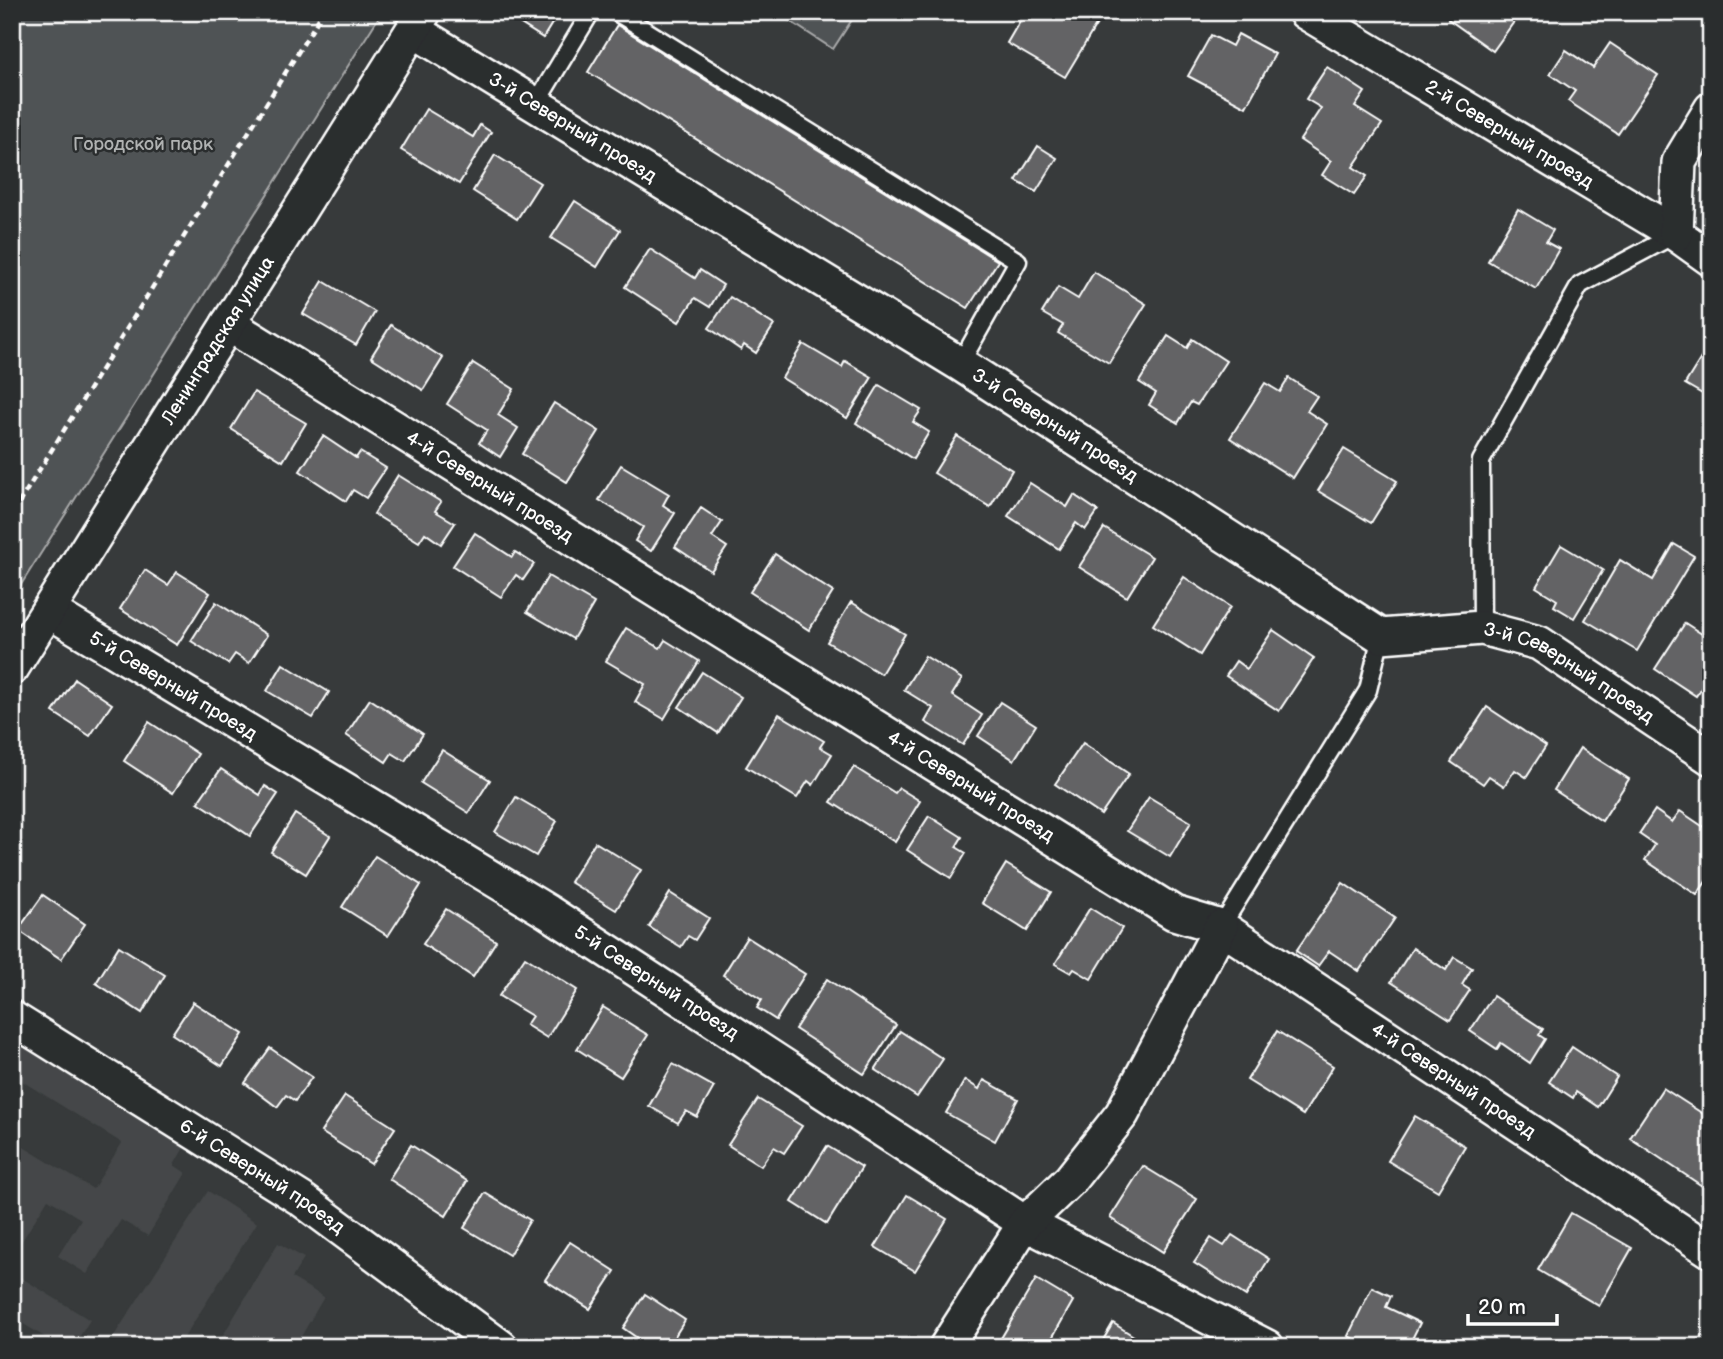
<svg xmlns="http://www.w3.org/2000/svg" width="1723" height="1359" font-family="'Balsamiq Sans',sans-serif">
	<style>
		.built { fill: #444748 }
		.green { fill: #505354; stroke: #a8a9aa; stroke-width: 2 }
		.building { fill: #636465; stroke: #fff; stroke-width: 2 }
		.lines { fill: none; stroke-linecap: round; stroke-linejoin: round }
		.service-casing { stroke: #fff; stroke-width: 21 }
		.minor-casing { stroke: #fff; stroke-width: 38 }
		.path { stroke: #fff; stroke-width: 4.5; stroke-dasharray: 7 5; stroke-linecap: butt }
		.service { stroke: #2a2d2e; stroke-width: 16 }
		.minor { stroke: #2a2d2e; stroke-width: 33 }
		.labels { text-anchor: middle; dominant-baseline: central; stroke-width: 5; stroke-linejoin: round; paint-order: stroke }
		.street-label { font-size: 19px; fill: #fff; stroke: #2a2d2e }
		.park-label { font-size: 19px; fill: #b0b2b2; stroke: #2a2d2e }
	</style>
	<rect width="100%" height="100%" fill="#373a3b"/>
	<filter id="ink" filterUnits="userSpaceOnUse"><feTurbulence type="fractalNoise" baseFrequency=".0143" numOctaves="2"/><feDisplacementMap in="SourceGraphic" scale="14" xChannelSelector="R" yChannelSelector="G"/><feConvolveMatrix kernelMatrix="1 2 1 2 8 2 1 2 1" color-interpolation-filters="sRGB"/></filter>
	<g filter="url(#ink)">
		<g class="built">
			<path d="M12,1040L185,1146L174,1165L186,1173L148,1236L121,1220L87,1274L58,1256L81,1219L48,1199L12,1257V1186L16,1179L12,1177V1140L93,1189L122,1143L12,1075Z"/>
			<path d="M208,1191L257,1223L178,1347H117L110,1342Z"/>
			<path d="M278,1243L304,1258L292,1278L324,1297L295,1347H216Z"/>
			<path d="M12,1272L90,1320L73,1347H61L12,1317Z"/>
		</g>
		<g class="green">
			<path d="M12,12H382L12,599Z"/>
			<path d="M776,12H857L833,49Z"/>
		</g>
		<g class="building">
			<path d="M502,12H559L543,38Z"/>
			<path d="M1025,12H1104L1065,77L1007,43Z"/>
			<path d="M1449,12H1521L1493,51L1448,19Z"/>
			<path d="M617,25L998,261L968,308L588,72Z"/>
			<path d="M1238,34L1275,54L1246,107L1188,76L1211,35L1232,46Z"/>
			<path d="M1610,43L1658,75L1618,134L1568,101L1575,91L1550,74L1566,50L1593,68Z"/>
			<path d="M1327,67L1365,92L1355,107L1382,124L1353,167L1367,176L1354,195L1322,175L1331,161L1300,140L1321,108L1306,99Z"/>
			<path d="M426,109L473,137L480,125L491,132L459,184L401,150Z"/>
			<path d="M1038,146L1057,158L1036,192L1016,181Z"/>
			<path d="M495,155L540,183L517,219L473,191Z"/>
			<path d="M575,201L620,230L597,267L551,238Z"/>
			<path d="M1518,209L1553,230L1546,242L1559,249L1536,289L1488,261Z"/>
			<path d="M650,249L695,278L700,270L723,285L710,307L695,298L679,322L625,287Z"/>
			<path d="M1094,272L1146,304L1109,363L1058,333L1063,325L1042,313L1058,287L1078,299Z"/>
			<path d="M323,281L375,312L356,345L303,314Z"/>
			<path d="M730,297L774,325L756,353L744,345L741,350L709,328Z"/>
			<path d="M391,325L443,358L423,390L371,357Z"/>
			<path d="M1168,336L1187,348L1192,339L1226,361L1197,405L1191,402L1178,423L1149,405L1156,393L1139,382Z"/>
			<path d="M803,344L842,367L845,361L872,377L847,418L782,378Z"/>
			<path d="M1706,350L1711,353V399L1685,384Z"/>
			<path d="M473,363L514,389L498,415L518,428L500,457L479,443L487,430L447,404Z"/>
			<path d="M1289,378L1317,396L1307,411L1327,424L1293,478L1230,438L1265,383L1280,392Z"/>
			<path d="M879,385L921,410L913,422L929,432L913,459L856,423Z"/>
			<path d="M254,392L306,423L283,461L231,429Z"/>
			<path d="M554,403L599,431L567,482L522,454Z"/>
			<path d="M323,436L356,458L360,452L386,468L366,498L353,490L346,501L300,471Z"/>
			<path d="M957,436L1012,470L990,507L934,473Z"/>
			<path d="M1344,449L1397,481L1371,523L1318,491Z"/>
			<path d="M621,465L669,494L663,505L675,513L651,551L635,541L643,527L599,500Z"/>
			<path d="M398,475L441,502L435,511L455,523L441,544L425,533L419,542L374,514Z"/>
			<path d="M1030,483L1067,507L1074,495L1098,511L1085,530L1076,523L1059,549L1008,516Z"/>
			<path d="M701,508L722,522L712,537L727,547L711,571L675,547Z"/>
			<path d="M1104,528L1152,557L1127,597L1079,567Z"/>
			<path d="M475,533L512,557L515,552L534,564L523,580L516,575L501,597L453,566Z"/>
			<path d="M1674,544L1694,556L1637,651L1585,620L1620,560L1653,580Z"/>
			<path d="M1561,545L1603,570L1574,618L1554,606L1557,600L1536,587Z"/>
			<path d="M775,554L833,592L809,630L750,592Z"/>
			<path d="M145,570L168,585L177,572L210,593L177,645L120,609Z"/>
			<path d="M548,576L594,603L573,639L527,612Z"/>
			<path d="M1184,577L1230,607L1200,655L1153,625Z"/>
			<path d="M216,602L267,635L249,663L235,654L228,664L191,641Z"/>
			<path d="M851,602L905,634L881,674L827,642Z"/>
			<path d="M1685,623L1711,640V674L1696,696L1655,669Z"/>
			<path d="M626,628L660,648L665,640L699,661L664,719L635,702L645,684L606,661Z"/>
			<path d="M1273,630L1314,658L1279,711L1226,676L1236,661L1247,669Z"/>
			<path d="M925,656L962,679L952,695L982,715L963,745L925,722L933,708L904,690Z"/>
			<path d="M283,664L329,692L313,718L267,691Z"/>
			<path d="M702,672L741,697L718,733L679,707Z"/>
			<path d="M75,679L112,704L90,736L53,712Z"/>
			<path d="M370,699L423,734L405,761L392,753L386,762L346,735Z"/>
			<path d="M1000,702L1036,725L1014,760L978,736Z"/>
			<path d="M1487,707L1546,746L1526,777L1515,770L1504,786L1489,776L1483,784L1451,762Z"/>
			<path d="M779,714L824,741L820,747L832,754L813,785L808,781L797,798L746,767Z"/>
			<path d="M149,722L198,754L173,793L124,761Z"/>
			<path d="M1083,743L1129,774L1101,815L1055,784Z"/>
			<path d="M1580,748L1629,779L1602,821L1554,790Z"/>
			<path d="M442,750L490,780L469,813L421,783Z"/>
			<path d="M854,767L895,793L899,788L920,801L895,842L831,802Z"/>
			<path d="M221,769L260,795L265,786L278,794L250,836L198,802Z"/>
			<path d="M516,797L557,821L536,856L495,832Z"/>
			<path d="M1149,797L1191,822L1170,857L1127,831Z"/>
			<path d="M1655,810L1672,822L1680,811L1711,832V883L1707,880L1697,895L1645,860L1655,845L1639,834Z"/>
			<path d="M295,814L330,836L306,874L271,852Z"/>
			<path d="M929,816L962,837L956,847L966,853L951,878L907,850Z"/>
			<path d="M595,842L641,870L616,910L570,882Z"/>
			<path d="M375,856L421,885L388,936L342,907Z"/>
			<path d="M1006,864L1051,892L1027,931L982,903Z"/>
			<path d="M1343,883L1395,918L1359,971L1329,951L1318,966L1296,951Z"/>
			<path d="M670,893L709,918L695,940L688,936L681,947L649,927Z"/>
			<path d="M43,895L85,924L61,959L18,930Z"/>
			<path d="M1090,908L1122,928L1091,979L1074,969L1071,973L1055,964Z"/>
			<path d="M446,909L496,941L473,977L423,944Z"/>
			<path d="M747,937L805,974L776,1020L757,1008L762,1000L723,975Z"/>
			<path d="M119,946L165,975L142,1013L96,983Z"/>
			<path d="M1413,948L1446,970L1454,957L1472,968L1462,985L1470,990L1450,1020L1391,982Z"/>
			<path d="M525,957L577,990L547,1038L526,1025L532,1016L499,996Z"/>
			<path d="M827,979L896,1025L864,1074L795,1029Z"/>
			<path d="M1493,996L1543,1029L1539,1035L1545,1039L1530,1063L1501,1043L1497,1049L1470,1031Z"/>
			<path d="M193,1002L243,1034L222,1066L172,1034Z"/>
			<path d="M603,1007L648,1035L621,1077L577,1049Z"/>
			<path d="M900,1031L943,1059L917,1097L875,1070Z"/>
			<path d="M1277,1031L1333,1066L1303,1115L1247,1080Z"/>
			<path d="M1572,1047L1617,1077L1598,1107L1576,1092L1573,1098L1549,1082Z"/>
			<path d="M270,1048L312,1077L295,1101L286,1095L277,1107L245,1083Z"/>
			<path d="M673,1064L714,1087L697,1117L686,1111L678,1123L649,1106Z"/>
			<path d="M965,1080L979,1089L984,1080L1018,1099L995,1141L946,1113Z"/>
			<path d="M1663,1088L1711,1119V1192L1630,1138Z"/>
			<path d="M345,1096L395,1128L371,1164L321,1132Z"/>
			<path d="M758,1099L802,1126L784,1153L774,1147L761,1166L728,1145Z"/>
			<path d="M1415,1116L1465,1146L1438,1191L1388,1161Z"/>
			<path d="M411,1145L467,1181L446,1216L389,1179Z"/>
			<path d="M827,1146L862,1167L827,1224L792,1202Z"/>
			<path d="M1143,1166L1197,1199L1163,1252L1110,1218Z"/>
			<path d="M485,1193L530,1220L509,1255L464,1228Z"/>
			<path d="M907,1195L947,1219L915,1271L875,1247Z"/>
			<path d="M1571,1213L1632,1248L1599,1306L1538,1270Z"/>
			<path d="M1232,1235L1269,1259L1246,1296L1194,1263L1211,1238L1224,1246Z"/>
			<path d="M570,1242L615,1271L590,1309L545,1280Z"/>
			<path d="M1036,1279L1073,1301L1047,1347H1012L1000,1340Z"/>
			<path d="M1372,1287L1391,1296L1386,1307L1420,1323L1408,1347H1369L1348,1336Z"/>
			<path d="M645,1294L685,1320L668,1347H650L623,1328Z"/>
			<path d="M1113,1323L1151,1347H1099Z"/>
			<path d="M716,1340L726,1347H712Z"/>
		</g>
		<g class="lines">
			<defs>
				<g id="service">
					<path d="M616,12L1018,261L960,364"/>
					<path d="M535,105L591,12"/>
					<path d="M1482,628L1481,461L1580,285L1676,234"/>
					<path d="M1221,927L1368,690L1381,636"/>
				</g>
				<g id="minor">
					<path id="s1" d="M1305,12L1676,234L1711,259"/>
					<path id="s2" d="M413,30L960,364L1381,636L1482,628L1539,643L1711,758"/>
					<path d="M1676,234L1679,162L1711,109"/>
					<path id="s3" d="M228,324L1174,913L1221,927L1711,1251"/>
					<path id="s4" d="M49,611L548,912L1025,1223L1267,1347"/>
					<path id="s5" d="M12,668L424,12"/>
					<path id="s6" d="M12,1018L301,1199L501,1347"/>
					<path d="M946,1347L1025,1223L1070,1180L1122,1114L1221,927"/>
				</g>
			</defs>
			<use href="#service" class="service-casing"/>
			<use href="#minor" class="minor-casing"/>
			<path class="path" d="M12,514L323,12"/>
			<use href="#service" class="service"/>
			<use href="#minor" class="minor"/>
		</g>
	</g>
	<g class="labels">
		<g class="street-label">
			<text stroke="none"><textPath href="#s2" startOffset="187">3-й Северный проезд</textPath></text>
			<text stroke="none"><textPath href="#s1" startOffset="238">2-й Северный проезд</textPath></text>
			<text stroke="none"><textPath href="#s5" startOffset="387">Ленинградская улица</textPath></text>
			<text stroke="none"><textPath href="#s2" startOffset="754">3-й Северный проезд</textPath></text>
			<text stroke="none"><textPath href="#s3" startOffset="308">4-й Северный проезд</textPath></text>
			<text stroke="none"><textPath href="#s2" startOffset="1342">3-й Северный проезд</textPath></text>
			<text stroke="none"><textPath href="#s4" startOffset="145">5-й Северный проезд</textPath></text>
			<text stroke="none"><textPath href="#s3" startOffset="875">4-й Северный проезд</textPath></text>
			<text stroke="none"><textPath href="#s4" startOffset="712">5-й Северный проезд</textPath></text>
			<text stroke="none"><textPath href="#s3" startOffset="1442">4-й Северный проезд</textPath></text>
			<text stroke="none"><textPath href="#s6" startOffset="296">6-й Северный проезд</textPath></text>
		</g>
		<g class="park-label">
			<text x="143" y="144">Городской парк</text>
		</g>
	</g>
	<rect width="1723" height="1359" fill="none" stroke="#2a2d2e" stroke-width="42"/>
	<rect x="21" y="21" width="1681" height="1317" fill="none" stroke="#fff" stroke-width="2.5" filter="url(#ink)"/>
	<path d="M1468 1314v10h89v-10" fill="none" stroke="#ffffff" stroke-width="3.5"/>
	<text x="1478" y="1314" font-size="21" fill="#ffffff" stroke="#2a2d2e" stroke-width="5" paint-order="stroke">20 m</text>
</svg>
